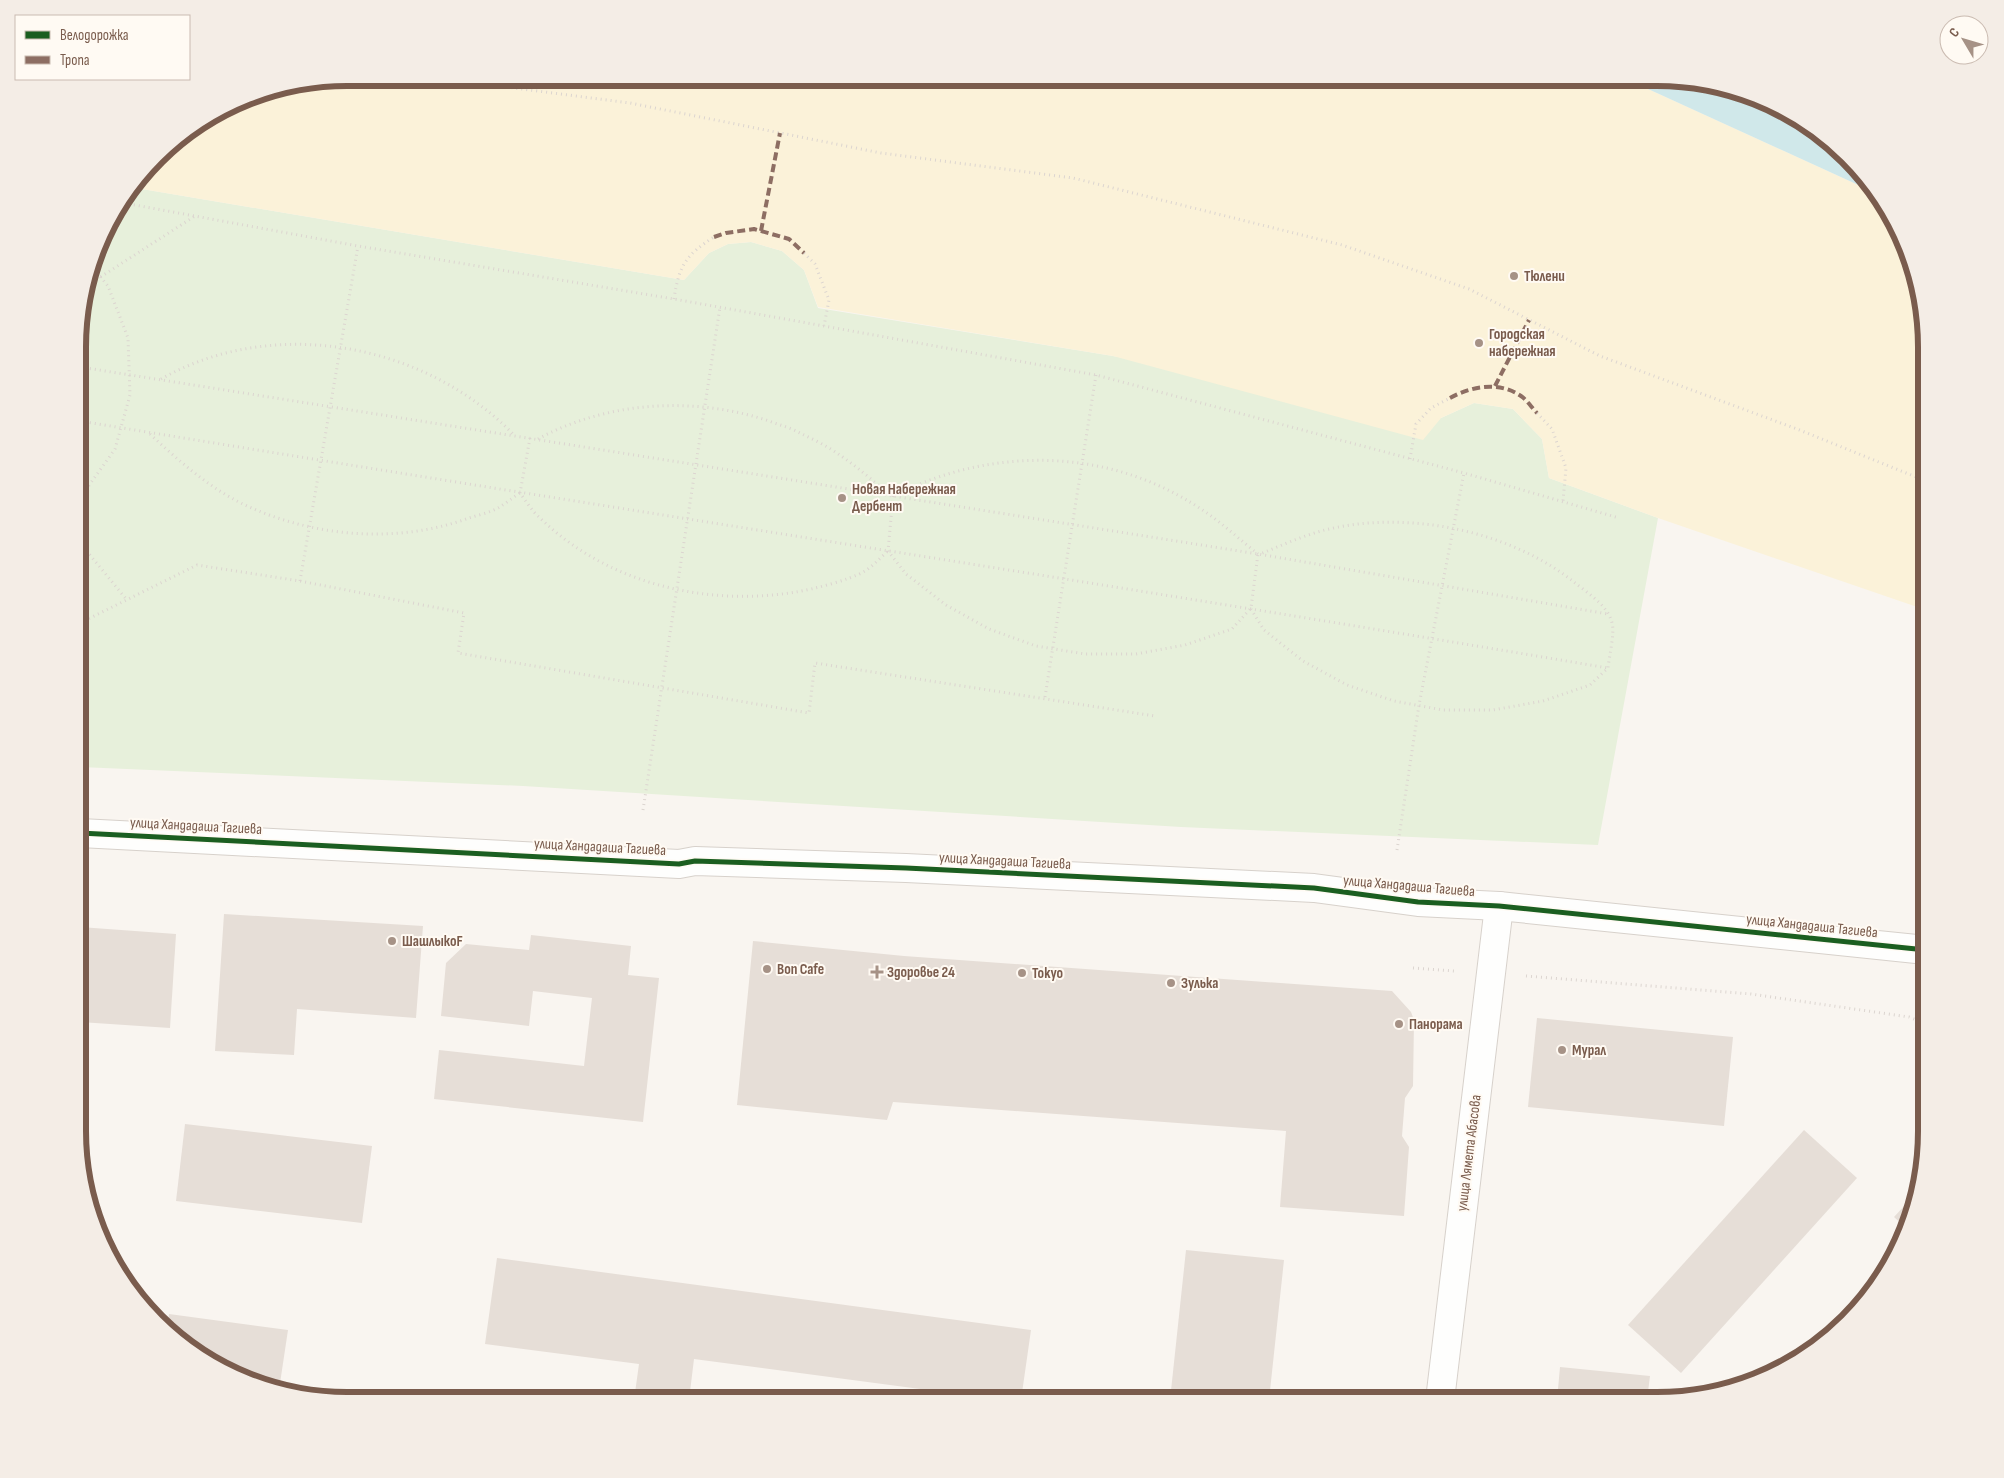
<svg xmlns="http://www.w3.org/2000/svg" width="2004" height="1478" font-family="'Sofia Sans Condensed',sans-serif">
	<style>
		.green { fill: #e7f0db }
		.sand { fill: #fbf2d9 }
		.water { fill: #d0e8ea }
		.building { fill: #e6ded7 }
		.lines { fill: none; stroke-linecap: round; stroke-linejoin: round }
		.minor-casing { stroke: #d7d1cb; stroke-width: 30 }
		.tertiary-casing { stroke: #d7d1cb; stroke-width: 30 }
		.path { stroke: #dcd5d0; stroke-width: 3; stroke-dasharray: 1 4; stroke-linecap: butt }
		.minor { stroke: #fefefd; stroke-width: 28 }
		.tertiary { stroke: #fefefd; stroke-width: 28 }
		.quiet { stroke: #8d6e63; stroke-width: 4; stroke-dasharray: 8 4; stroke-linecap: butt }
		.cycleway-casing { stroke: #fffaf3; stroke-width: 8 }
		.cycleway { stroke: #1b5e20; stroke-width: 5 }
		.poi-dot { fill: #a69286; stroke: #fffaf3; stroke-width: 2 }
		.labels { text-anchor: middle; dominant-baseline: central; stroke-width: 4; stroke-linejoin: round; paint-order: stroke }
		.poi-label { font-size: 15px; font-weight: bold; fill: #7a5c4d; stroke: #fffaf3; text-anchor: start }
		.street-label { font-size: 15px; fill: #7a5c4d; stroke: #fffaf3 }
		.rim { fill: none; stroke: #7a5c4d; stroke-width: 6 }
	</style>
	<rect width="100%" height="100%" fill="#f9f5f0"/>
	<path class="green" d="M136,188L684,280L709,253L728,244L751,242L782,251L804,270L818,308L1113,356L1441,418L1474,403L1513,409L1542,439L1549,478L1658,518L1598,845L1181,827L523,786L80,767V312L105,228Z"/>
	<path class="sand" d="M347,78H1624L1878,194L1899,228L1926,330V610L1658,518L1549,478L1542,439L1513,409L1474,403L1441,418L1423,440L1113,356L818,307L804,270L782,251L751,242L728,244L709,253L684,280L136,188L169,145L244,98Z"/>
	<path class="water" d="M1624,78H1674L1744,92L1821,133L1871,183L1878,194Z"/>
	<g class="building">
		<path d="M224,914L423,926L416,1018L297,1009L294,1055L215,1051Z"/>
		<path d="M80,927L176,934L170,1028L80,1022Z"/>
		<path d="M531,935L631,946L628,975L659,978L643,1122L434,1099L439,1050L584,1066L592,998L533,991L529,1026L441,1016L446,963L466,944L529,950Z"/>
		<path d="M753,941L904,956L1392,991L1411,1012L1414,1020L1413,1086L1405,1098L1402,1136L1409,1147L1404,1216L1280,1207L1286,1131L893,1102L887,1120L737,1105Z"/>
		<path d="M1537,1018L1733,1037L1724,1126L1528,1107Z"/>
		<path d="M185,1124L372,1146L362,1223L176,1201Z"/>
		<path d="M1804,1130L1857,1178L1681,1373L1628,1325Z"/>
		<path d="M1917,1192L1912,1218L1906,1228L1894,1217Z"/>
		<path d="M1186,1250L1284,1260L1269,1400H1170Z"/>
		<path d="M497,1258L1031,1330L1021,1400H1003L694,1359L689,1400H634L639,1364L485,1344Z"/>
		<path d="M169,1314L288,1330L279,1390L260,1386L183,1345L167,1327Z"/>
		<path d="M1560,1367L1650,1376L1647,1400H1557Z"/>
	</g>
	<g class="lines">
		<defs>
			<path id="minor" d="M1440,1400L1499,906"/>
			<path id="tertiary" d="M80,833L679,864L695,861L906,868L1314,888L1418,902L1499,906L1926,950"/>
		</defs>
		<use href="#minor" class="minor-casing"/>
		<use href="#tertiary" class="tertiary-casing"/>
		<g class="path">
			<path d="M437,78L630,103L881,153L1073,178L1342,245L1469,289L1600,356L1797,429L1926,481"/>
			<path d="M124,203L358,246L674,299L1096,375L1464,473L1619,518"/>
			<path d="M804,253L815,264L829,300L824,326"/>
			<path d="M88,285L195,216"/>
			<path d="M674,299C679,265 686,255 714,237"/>
			<path d="M80,367L1258,554L1608,614"/>
			<path d="M161,379C274,315 425,343 514,435"/>
			<path d="M1537,413L1552,429L1566,468L1563,501"/>
			<path d="M80,421C589,505 1099,582 1608,668"/>
			<path d="M150,434C181,463 215,493 254,509C322,538 400,543 469,518C478,515 489,513 498,508C505,504 512,498 520,493"/>
			<path d="M530,438L520,493C526,501 532,511 539,517C606,583 705,607 796,592C814,589 850,580 865,571C873,566 880,558 888,551"/>
			<path d="M538,439C608,401 694,396 769,421C779,425 789,427 798,432C812,439 828,446 841,456C859,468 875,483 892,496"/>
			<path d="M1410,459L1416,424L1431,408L1450,398"/>
			<path d="M893,496L888,551L906,574L946,605L989,629L1036,646L1085,654H1136L1185,645L1232,629L1251,608L1258,554"/>
			<path d="M893,496C992,446 1108,447 1201,509C1221,522 1239,539 1258,554"/>
			<path d="M80,498L115,449L130,395L128,338L108,286L93,268"/>
			<path d="M80,543L127,600"/>
			<path d="M300,581L358,246"/>
			<path d="M1251,609L1264,630L1303,661L1347,685L1394,701L1443,710H1493L1543,701L1590,685L1608,668C1609,657 1615,633 1612,623C1608,605 1587,593 1574,582C1507,529 1403,509 1321,531C1300,537 1280,546 1260,554"/>
			<path d="M80,623L197,565L300,581L464,613L458,653L809,713L815,663L1155,716"/>
			<path d="M1045,697L1096,375"/>
			<path d="M643,810L720,307"/>
			<path d="M1397,850L1419,705L1464,473"/>
			<path d="M1413,968L1454,971"/>
			<path d="M1526,976L1751,994L1909,1017L1926,1024"/>
		</g>
		<use href="#minor" class="minor"/>
		<use href="#tertiary" class="tertiary"/>
		<g class="quiet">
			<path d="M761,231L780,133"/>
			<path d="M714,237L726,233L754,229L789,239L804,253"/>
			<path d="M1495,386L1529,320"/>
			<path d="M1450,398C1472,386 1499,381 1521,396C1527,400 1532,408 1537,413"/>
		</g>
		<defs>
			<path id="cycleway" d="M80,833L679,864L695,861L906,868L1314,888L1418,902L1499,906L1926,950"/>
		</defs>
		<use href="#cycleway" class="cycleway-casing"/>
		<use href="#cycleway" class="cycleway"/>
	</g>
	<g class="poi-dot">
		<circle cx="1514" cy="276" r="5"/>
		<circle cx="1479" cy="343" r="5"/>
		<circle cx="842" cy="498" r="5"/>
		<circle cx="392" cy="941" r="5"/>
		<circle cx="767" cy="969" r="5"/>
		<path d="M874.5 964.5h5v5h5v5h-5v5h-5v-5h-5v-5h5z"/>
		<circle cx="1022" cy="973" r="5"/>
		<circle cx="1171" cy="983" r="5"/>
		<circle cx="1399" cy="1024" r="5"/>
		<circle cx="1562" cy="1050" r="5"/>
	</g>
	<g class="labels">
		<g class="poi-label">
			<text x="1524" y="276">Тюлени</text>
			<text x="1489" y="334">Городская<tspan x="1489" dy="17">набережная</tspan></text>
			<text x="852" y="489">Новая Набережная<tspan x="852" dy="17">Дербент</tspan></text>
			<text x="402" y="941">ШашлыкоF</text>
			<text x="777" y="969">Bon Cafe</text>
			<text x="887" y="972">Здоровье 24</text>
			<text x="1032" y="973">Tokyo</text>
			<text x="1181" y="983">Зулька</text>
			<text x="1409" y="1024">Панорама</text>
			<text x="1572" y="1050">Мурал</text>
		</g>
		<g class="street-label">
			<text transform="translate(196 826) rotate(3)">улица Хандадаша Тагиева</text>
			<text transform="translate(600 847) rotate(3)">улица Хандадаша Тагиева</text>
			<text transform="translate(1005 861) rotate(3)">улица Хандадаша Тагиева</text>
			<text transform="translate(1409 886) rotate(5)">улица Хандадаша Тагиева</text>
			<text transform="translate(1812 926) rotate(6)">улица Хандадаша Тагиева</text>
			<text transform="translate(1469 1153) rotate(-83)">улица Лямета Абасова</text>
		</g>
	</g>
	<path d="M0 0H2004V1478H0ZM347 86H1657A261 261 0 0 1 1918 347V1131A261 261 0 0 1 1657 1392H347A261 261 0 0 1 86 1131V347A261 261 0 0 1 347 86Z" fill="#f4ede6" fill-rule="evenodd"/>
	<path class="rim" d="M347 86H1657A261 261 0 0 1 1918 347V1131A261 261 0 0 1 1657 1392H347A261 261 0 0 1 86 1131V347A261 261 0 0 1 347 86Z"/>
	<rect x="15" y="15" width="175" height="65" fill="#fffaf3" stroke="#cabbb1"/>
	<rect x="25" y="31" width="25" height="8" fill="#1b5e20" stroke="#cabbb1"/>
	<text x="60" y="40" font-size="15" fill="#7a5c4d">Велодорожка</text>
	<rect x="25" y="56" width="25" height="8" fill="#8d6e63" stroke="#cabbb1"/>
	<text x="60" y="65" font-size="15" fill="#7a5c4d">Тропа</text>
	<g transform="translate(1964 40) rotate(308)"><circle r="24" fill="#fffaf3" stroke="#cabbb1"/>
	<path d="M0-4L9 19L0 12L-9 19Z" fill="#a69286"/>
	<text y="-8" font-size="14" font-weight="bold" text-anchor="middle" fill="#7a5c4d">С</text>
	</g>
</svg>
